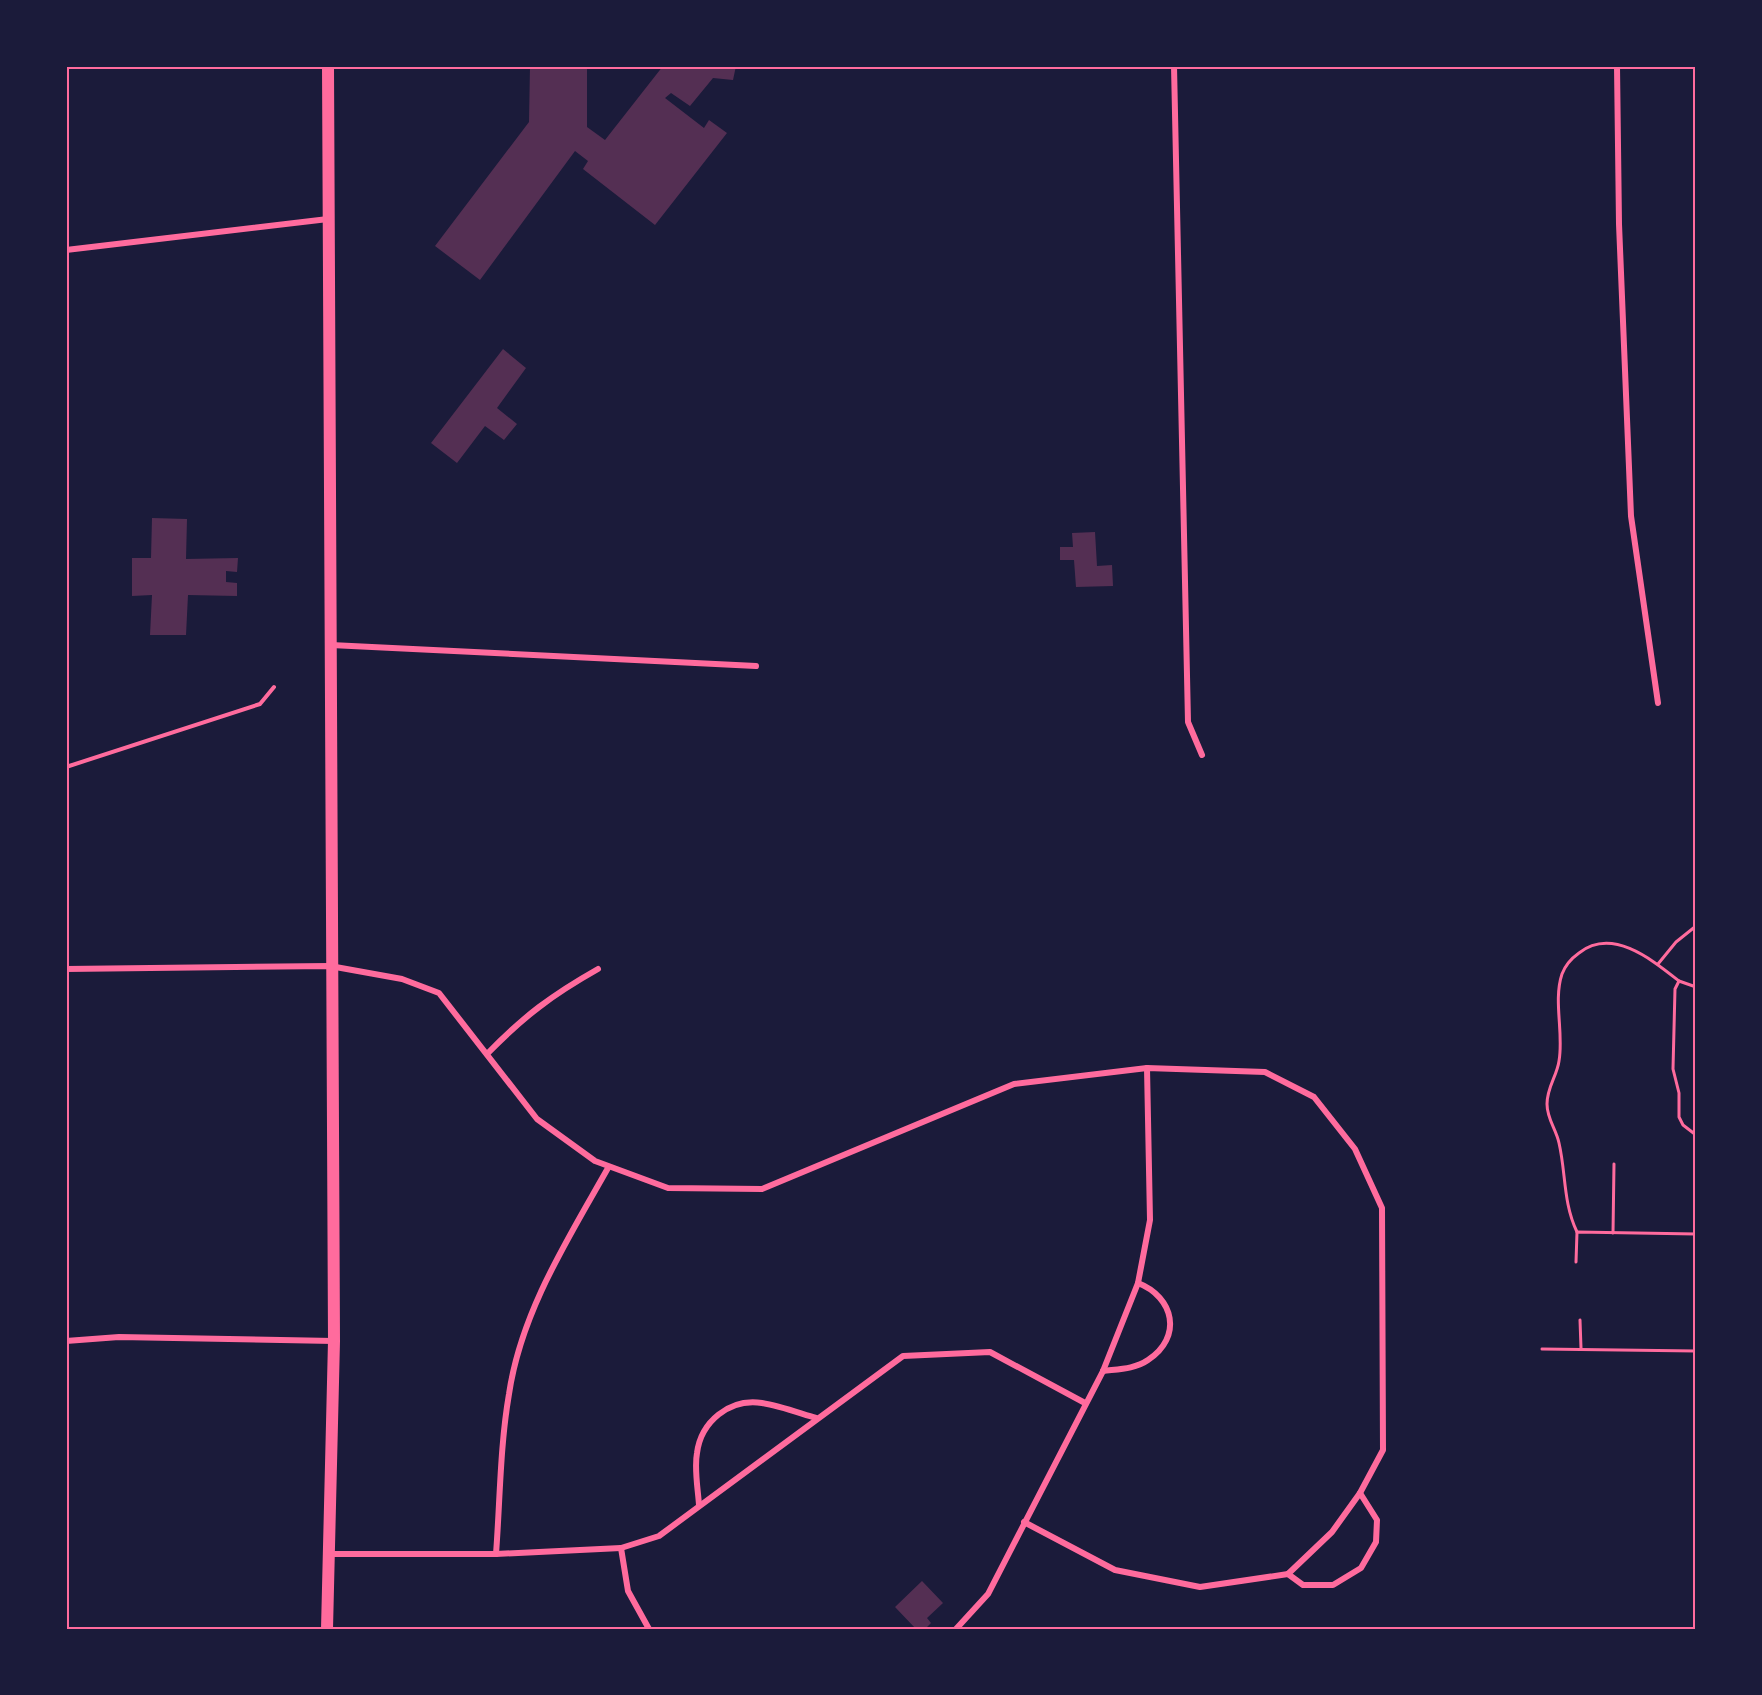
<svg xmlns="http://www.w3.org/2000/svg" width="1762" height="1695" font-family="'Noto Sans',sans-serif">
	<style>
		.building { fill: #542f53 }
		.lines { fill: none; stroke-linecap: round; stroke-linejoin: round }
		.path { stroke: #ff6b9d; stroke-width: 3 }
		.service { stroke: #ff6b9d; stroke-width: 4 }
		.minor { stroke: #ff6b9d; stroke-width: 6 }
		.secondary { stroke: #ff6b9d; stroke-width: 12 }
		.neatline { fill: none; stroke: #ff6b9d; stroke-width: 2 }
	</style>
	<rect width="100%" height="100%" fill="#1b1b3a"/>
	<g class="building">
		<path d="M530,66H587V127L605,140L663,66H736L733,80L713,78L690,106L671,93L665,98L704,128L709,120L727,133L655,225L583,169L588,161L575,151L480,280L435,246L529,122Z"/>
		<path d="M503,349L526,368L497,408L517,424L504,440L485,426L457,463L431,443Z"/>
		<path d="M152,518L187,519L186,559L238,558L237,572L226,571V582L237,583V596L188,595L186,635H150L152,595L132,596V558H151Z"/>
		<path d="M1095,532L1097,566L1112,565L1113,586L1076,587L1074,560H1060V547H1073L1072,533Z"/>
		<path d="M922,1581L943,1603L927,1618L931,1623L925,1629H916L895,1607Z"/>
	</g>
	<g class="lines">
		<g class="path">
			<path d="M1658,964L1676,942L1696,926"/>
			<path d="M1679,981L1696,987"/>
			<path d="M1577,1232C1563,1203 1566,1173 1559,1143C1556,1129 1547,1119 1547,1104C1547,1087 1557,1076 1559,1061C1564,1033 1553,1001 1562,974C1565,966 1572,958 1579,953C1612,927 1651,959 1679,981L1675,989L1673,1069L1679,1093V1117L1683,1125L1696,1135"/>
			<path d="M1613,1233L1614,1164"/>
			<path d="M1576,1262L1577,1232L1696,1234"/>
			<path d="M1580,1320L1581,1348"/>
			<path d="M1542,1349L1696,1351"/>
		</g>
		<path class="service" d="M66,767L260,704L274,687"/>
		<g class="minor">
			<path d="M1174,66L1188,722L1202,755"/>
			<path d="M1617,66L1619,224L1631,516L1658,703"/>
			<path d="M66,250L328,219"/>
			<path d="M331,645L756,666"/>
			<path d="M66,969L330,966L402,979L439,993L537,1119L595,1161L668,1188L762,1189L1014,1084L1147,1068L1265,1072L1314,1097L1355,1149L1382,1208L1383,1450L1360,1493L1332,1532L1288,1574L1200,1587L1115,1570L1024,1522"/>
			<path d="M487,1054C524,1016 552,995 598,969"/>
			<path d="M66,1341L119,1337L334,1341"/>
			<path d="M1103,1371C1119,1369 1135,1369 1148,1360C1183,1337 1174,1297 1138,1283"/>
			<path d="M699,1505C698,1489 694,1469 697,1453C701,1422 729,1398 762,1403C780,1406 799,1413 816,1418"/>
			<path d="M621,1548L628,1591L649,1629"/>
			<path d="M329,1554H496L621,1548L659,1536L903,1356L990,1352L1085,1403"/>
			<path d="M496,1554C500,1502 500,1446 509,1394C521,1312 568,1239 608,1168"/>
			<path d="M1288,1574L1303,1585H1333L1361,1568L1376,1542L1377,1520L1360,1493"/>
			<path d="M956,1629L988,1594L1103,1371L1138,1283L1150,1220L1147,1068"/>
		</g>
		<path class="secondary" d="M327,1629L334,1341L328,66"/>
	</g>
	<rect width="1762" height="1695" fill="none" stroke="#1b1b3a" stroke-width="135"/>
	<rect x="68" y="68" width="1626" height="1560" class="neatline"/>
</svg>
